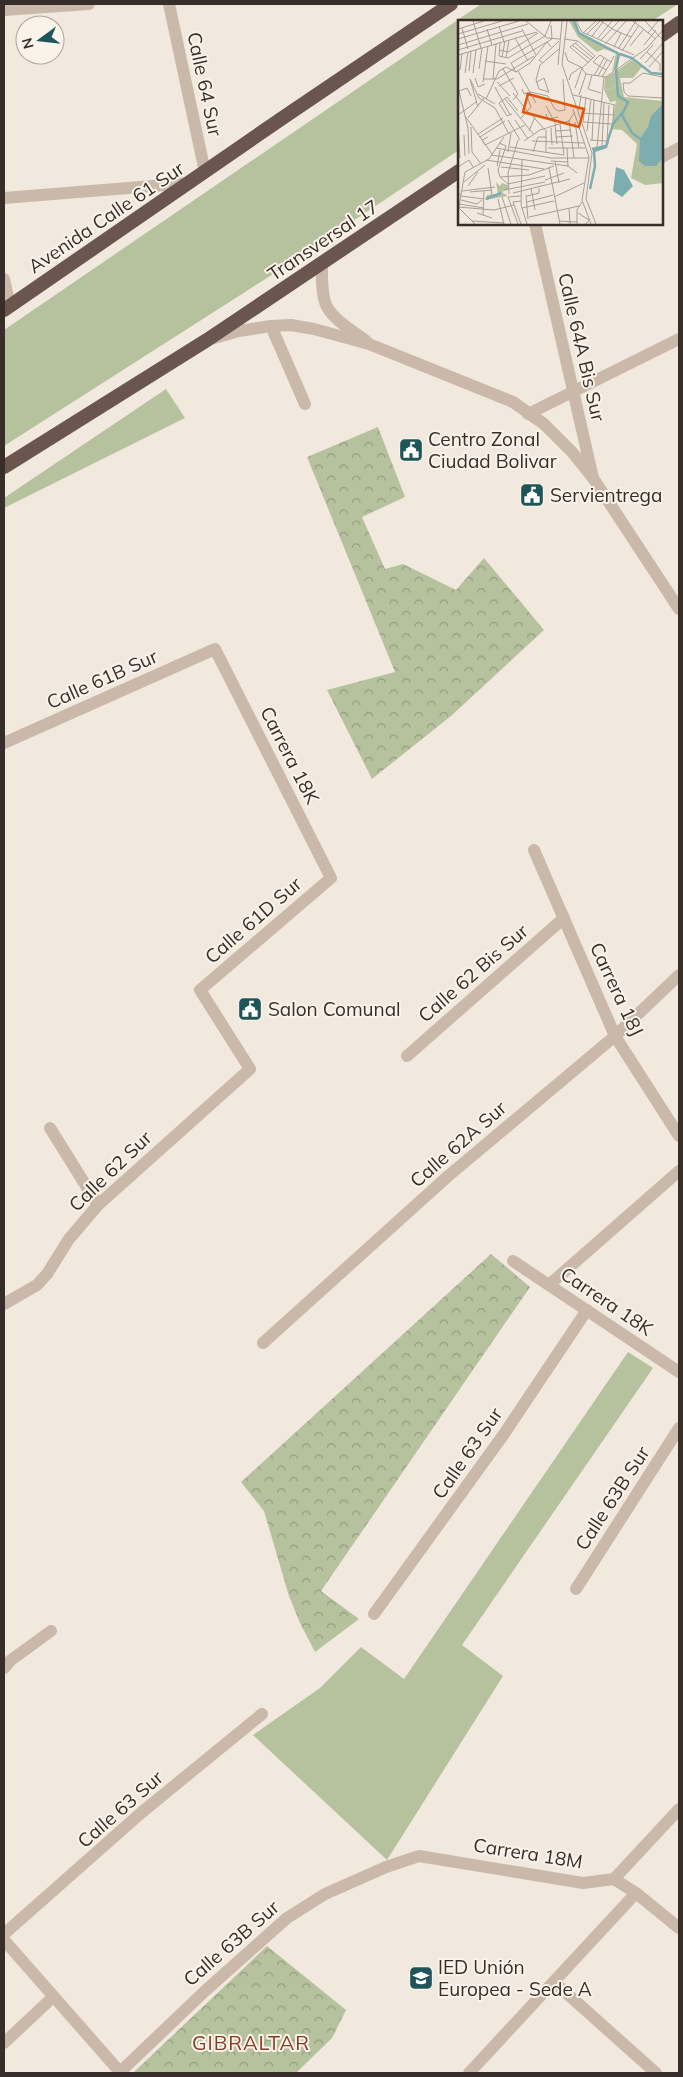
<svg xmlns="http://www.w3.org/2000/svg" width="683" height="2077" font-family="Mulish,sans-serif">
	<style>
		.grass { fill: #b6c19e }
		.park { fill: url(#park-crowns) }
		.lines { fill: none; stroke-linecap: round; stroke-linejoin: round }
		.minor { stroke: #cab9aa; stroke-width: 12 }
		.tertiary { stroke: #cab9aa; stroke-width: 12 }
		.trunk { stroke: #6a564e; stroke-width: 14 }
		.labels { text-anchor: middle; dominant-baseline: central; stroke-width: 4; stroke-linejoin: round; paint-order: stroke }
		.street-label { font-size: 19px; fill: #382e29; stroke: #faf3ea }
		.poi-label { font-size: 19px; fill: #382e29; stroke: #faf3ea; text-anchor: start }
		.neighbourhood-label { font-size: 20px; letter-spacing: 1px; fill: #863b23; stroke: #faf3ea }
		.inset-river { fill: none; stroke: #7dadaf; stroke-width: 2.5 }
		.inset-road { fill: none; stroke: #a89e96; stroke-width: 1 }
		.view { fill: #df570d; fill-opacity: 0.15; stroke: #df570d; stroke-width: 2.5 }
		.inset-edge { fill: none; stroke: #382e29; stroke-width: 2.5 }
	</style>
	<defs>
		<pattern id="park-crowns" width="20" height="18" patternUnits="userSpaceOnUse" patternTransform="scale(1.25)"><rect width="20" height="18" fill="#b6c19e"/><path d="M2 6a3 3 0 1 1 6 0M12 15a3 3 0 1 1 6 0" fill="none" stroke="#959d81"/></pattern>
	</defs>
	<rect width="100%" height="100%" fill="#f2e9de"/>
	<g class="grass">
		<path d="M481,4H678L652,21H459V150L292,262L4,446V330Z"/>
		<path d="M166,389L185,418L4,508V498Z"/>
		<path d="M628,1352L653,1368L462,1645L503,1676L387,1860L253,1735L320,1688L361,1647L404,1679Z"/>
	</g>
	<g class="park">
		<path d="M378,427L405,497L362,517L385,569L403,564L456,590L484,558L544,630L451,716L372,779L327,690L395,672L307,457Z"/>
		<path d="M491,1254L530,1287L321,1591L359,1619L315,1652L300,1623L289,1596L264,1511L241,1482Z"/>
		<path d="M267,1946L346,2010L332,2038L296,2073H133Z"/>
	</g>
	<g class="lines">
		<g class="minor">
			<path d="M169,4L205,172"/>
			<path d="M4,10L89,4"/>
			<path d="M662,157L679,148"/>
			<path d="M4,198L190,183"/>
			<path d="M535,224L593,478"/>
			<path d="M4,279L10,306"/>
			<path d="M271,326L305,404"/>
			<path d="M528,414L679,339"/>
			<path d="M4,743L215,649L331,878L200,990L250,1069L98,1205L69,1239L47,1274L37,1285L4,1304"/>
			<path d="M534,850L615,1036L679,1136"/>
			<path d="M407,1056L564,918"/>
			<path d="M50,1128L98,1205"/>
			<path d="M513,1261L679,1372"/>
			<path d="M549,1285L679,1171"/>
			<path d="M263,1343L447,1177L615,1036L679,975"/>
			<path d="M576,1589L679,1428"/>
			<path d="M374,1614L504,1434L587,1310"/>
			<path d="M4,1668L11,1660L51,1631"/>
			<path d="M614,1879L679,1809"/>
			<path d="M4,1934L141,1813L262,1714"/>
			<path d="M4,1940L120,2072"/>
			<path d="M554,1982L656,2073"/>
			<path d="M4,2043L53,1997"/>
			<path d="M119,2073L205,1991L287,1918L325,1894L386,1867L419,1856L583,1883L614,1879L636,1893L679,1928"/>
			<path d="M469,2073L636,1893"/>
		</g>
		<g class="tertiary">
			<path d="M322,264C322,277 321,295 327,307C335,321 353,331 366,341"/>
			<path d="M211,339L239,331L271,326L291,325L314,329L369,344L513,402L544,424L572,452L593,478L679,609"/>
		</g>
		<g class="trunk">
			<path d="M662,35L679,23"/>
			<path d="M4,310L281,119L451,4"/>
			<path d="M4,467L207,340L459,171"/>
		</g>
	</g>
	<defs>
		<symbol id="civic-square" viewBox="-11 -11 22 22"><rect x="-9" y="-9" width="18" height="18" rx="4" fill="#1f5559" stroke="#faf3ea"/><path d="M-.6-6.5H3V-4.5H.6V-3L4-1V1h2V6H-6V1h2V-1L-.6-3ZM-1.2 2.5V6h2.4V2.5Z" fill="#fff"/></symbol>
		<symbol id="school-square" viewBox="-11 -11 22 22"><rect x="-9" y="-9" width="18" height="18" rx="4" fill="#1f5559" stroke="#faf3ea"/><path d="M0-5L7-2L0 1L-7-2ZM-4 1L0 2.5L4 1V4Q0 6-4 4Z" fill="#fff"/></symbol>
	</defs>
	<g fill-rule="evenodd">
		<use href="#civic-square" x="397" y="436" width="28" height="28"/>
		<use href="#civic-square" x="518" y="481" width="28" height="28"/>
		<use href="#civic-square" x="236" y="995" width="28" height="28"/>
		<use href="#school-square" x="407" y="1964" width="28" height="28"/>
	</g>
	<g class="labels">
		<g class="street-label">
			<text transform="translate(205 84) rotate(78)">Calle 64 Sur</text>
			<text transform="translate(106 217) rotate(-34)">Avenida Calle 61 Sur</text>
			<text transform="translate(323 240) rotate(-34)">Transversal 17</text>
			<text transform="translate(582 347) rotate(77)">Calle 64A Bis Sur</text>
			<text transform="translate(102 679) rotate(-24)">Calle 61B Sur</text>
			<text transform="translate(290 755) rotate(63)">Carrera 18K</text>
			<text transform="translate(253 920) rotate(-41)">Calle 61D Sur</text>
			<text transform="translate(473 973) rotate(-41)">Calle 62 Bis Sur</text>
			<text transform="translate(617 989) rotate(65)">Carrera 18J</text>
			<text transform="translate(458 1144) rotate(-41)">Calle 62A Sur</text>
			<text transform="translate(110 1171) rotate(-44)">Calle 62 Sur</text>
			<text transform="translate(607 1301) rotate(34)">Carrera 18K</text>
			<text transform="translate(467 1453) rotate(-55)">Calle 63 Sur</text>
			<text transform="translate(612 1498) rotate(-57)">Calle 63B Sur</text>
			<text transform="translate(120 1809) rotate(-41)">Calle 63 Sur</text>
			<text transform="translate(528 1853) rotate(9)">Carrera 18M</text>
			<text transform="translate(231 1943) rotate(-41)">Calle 63B Sur</text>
		</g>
		<g class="poi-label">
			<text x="428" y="439">Centro Zonal<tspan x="428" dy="22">Ciudad Bolivar</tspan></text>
			<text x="550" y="495">Servientrega</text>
			<text x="268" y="1009">Salon Comunal</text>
			<text x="438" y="1967">IED Unión<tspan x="438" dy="22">Europea - Sede A</tspan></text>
		</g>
		<g class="neighbourhood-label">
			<text x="251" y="2042">GIBRALTAR</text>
		</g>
	</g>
	<g transform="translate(458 20)">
		<rect width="205" height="205" fill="#f2e9de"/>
		<path d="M111,1H115L121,13L160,34L157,50L154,52L158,33L146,29L139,32L120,17ZM174,40L184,47L175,58H162L166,77L205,81V163L187,165L173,158L179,124L164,110L153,109L158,81L152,82L146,70L158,67L157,52ZM38,162L42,166L44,163L50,165V169L44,172L50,176L27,180L29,175L40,174Z" fill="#b6c19e"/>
		<path d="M157,52L158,67L146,70L147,57Z" fill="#b6c19e"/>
		<path d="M205,84V138L198,146H187L181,141L182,119L190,107L193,96ZM158,147L166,150L175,166L164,177L155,171Z" fill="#7dadaf"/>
		<path class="inset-river" d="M116,1L121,13L161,34L158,48L160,76L170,82L164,95L174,113L185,121M162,34L174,38L193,53L205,54M134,129L148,126L155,104L164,93M132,169L137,146L136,131L148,127L150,121M28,179L43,173"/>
		<path class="inset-road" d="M15,1L23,28M68,1L89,18L102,19M109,1L104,44L134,133L128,179L138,204M118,1L124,12L176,35M143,1L156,10L173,17M175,1L198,19M187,1L205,20M41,6L46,22M4,8L10,29M0,9L26,1M29,9L34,25M64,9L78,35M125,13L138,1M190,13L200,1M0,14L44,1M129,14L142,1M134,16L145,2M57,18L70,41M140,18L154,1M0,19L61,1M106,19L120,21L137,36L124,48M143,20L161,1M119,22L112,27L131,43M42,23L41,36L50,38L87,16L93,1M117,23L135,38M147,24L168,1M0,25L70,4M114,25L133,40M186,25L198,10M172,26L186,9M156,27L163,13M160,29L178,1M0,30L64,11M41,30L50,32L80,13M164,31L181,5M107,32L110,41L123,47L128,54L148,57L189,28L205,10M189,32L202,44V51M0,35L79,12M44,37L47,21M48,38L51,20M182,39L195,25M27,41L48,44M85,43L81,40L101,21M187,43L205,23M100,45L104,1M191,47L205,31M21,49L24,28M45,49L60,74L55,80M2,50L4,34M148,50L135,42L142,35L153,42L156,36M11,51L13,31M60,51L78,83M58,52L53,43L94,19L93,5M7,53L10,32M15,53L18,30M134,55L130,69L143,73M136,56L146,38M140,56L149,40M144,57L153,42M205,57L185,53L172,63H165L166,72L170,76L205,78M17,58L20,67L27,64M12,59L21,78L37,88L51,114M12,59L20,87M26,59H39L76,36M35,59L38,24M111,60L113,54L123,47M25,62L30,26M39,62L52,76M79,62L86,58L91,73M41,66L56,58M37,67L52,95M117,68L124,48M64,69L66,74L72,72L90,76M91,72L81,69L78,60L82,45L101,29M55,73L70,92M20,74L37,84M115,75L157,85M121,75L128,54M90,76L96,88L100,91L107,90L105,59M128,77L125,102L154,104M28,79L41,51L48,47L58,52L72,43L89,22L93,27M47,79L76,115M88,86L98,105M115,89L131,137L124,180L133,204M121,90L123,75M71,92L87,110M123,93L157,95M54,94L49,96L41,83L49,77L60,91M88,94L90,99L100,97M0,95L18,82M7,96L34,134M10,98L26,78M63,98L73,87L68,73M50,100L62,120M57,100L70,119M111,100L116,138M117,102L121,128M155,102L156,85M102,104L106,135M97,105L99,124M0,106L2,138M13,107L14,132L23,144M93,108L94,125M71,111L77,97M98,111L113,110M129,111L133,79M20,114L45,98M6,115L7,136M22,117L47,101M30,117L24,120L27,125L67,105M98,117L115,116M132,120L149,121L151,85M66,121L82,110L111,101L116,93M74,121L126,123M134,121L136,80M144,126L146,83M52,127L106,135M139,127L146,57M38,128L93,138M90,128H127M109,128L110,147M50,132L53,113M75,132L80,117H89M88,133V110M11,134L10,108L1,71L9,68L13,76M33,135L110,146L119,153M93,138H131M64,139L63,185L69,204M28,140L86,149M93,141L110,142M97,141L101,163M39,146L42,130M0,147L11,140L15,147M43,147L71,150M30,148L34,175M91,148L102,204M40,150L42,157L50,164L87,156M40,150L48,126L41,123M7,152L31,139L46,117M42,157L71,155L96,146M87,160L106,153M6,162L27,145M10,166L20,152M73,168L77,190M46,170L87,162M4,171L37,167M0,172L3,176L26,179M12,172L34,170M55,173L112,159M51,174L50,153L60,120M68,175L70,199M69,176L81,173V168M44,177L53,204M96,177L126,163M40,179L46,204M3,180L19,184L24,180M69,182L95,175M1,184L26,188M0,187L36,190L56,185M0,187L17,204M64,188L96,181M111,188L112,204M0,192L7,152M19,193L34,198M120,193L131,200L128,204M25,195L26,171M71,197L121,186M14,201L46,203M101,201L119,202M60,204L50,177L63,176M63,204L55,182L63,181M119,204V190L124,182"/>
		<path class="view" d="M70,74L126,89L121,107L65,92Z"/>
		<rect width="205" height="205" class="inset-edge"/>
	</g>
	<rect width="683" height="2077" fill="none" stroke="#382e29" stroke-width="10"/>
	<g transform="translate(40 40) rotate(255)"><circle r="24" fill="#faf3ea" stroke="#aca49d"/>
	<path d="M0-4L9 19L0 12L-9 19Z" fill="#1f5559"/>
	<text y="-8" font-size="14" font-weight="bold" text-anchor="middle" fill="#382e29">N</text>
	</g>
</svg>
